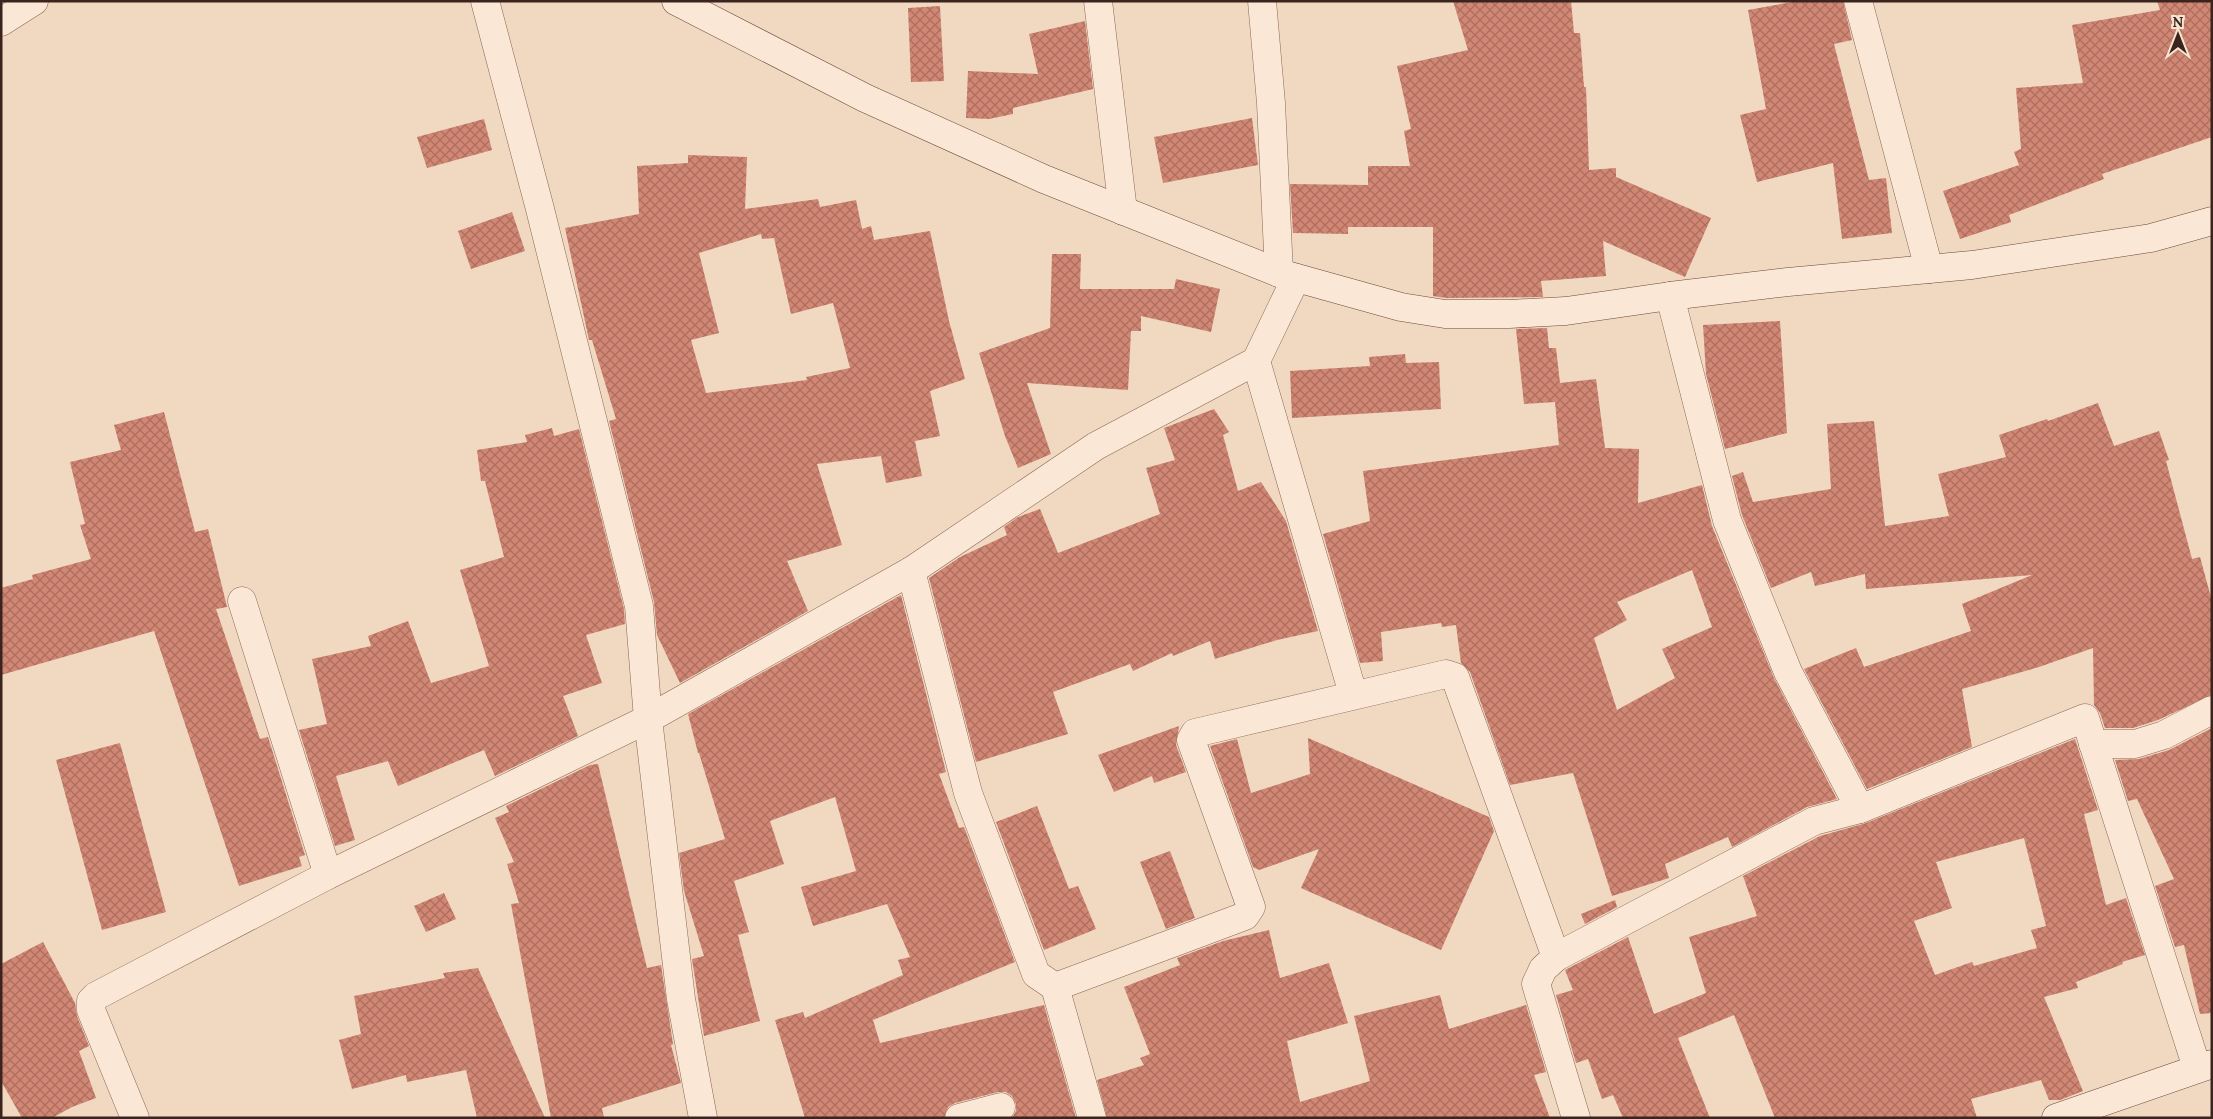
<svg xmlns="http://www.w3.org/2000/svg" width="2213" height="1119" font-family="Lora,serif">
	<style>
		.building { fill: url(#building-cross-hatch); fill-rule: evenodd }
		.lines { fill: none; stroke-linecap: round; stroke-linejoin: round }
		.street-casing { stroke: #8b6757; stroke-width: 29 }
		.secondary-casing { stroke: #6d493b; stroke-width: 29 }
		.street { stroke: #fbe7d5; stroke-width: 28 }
		.secondary { stroke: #fbe7d5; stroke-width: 28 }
	</style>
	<defs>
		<pattern id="building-cross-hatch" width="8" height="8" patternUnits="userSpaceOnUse" patternTransform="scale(1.25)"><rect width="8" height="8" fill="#d18774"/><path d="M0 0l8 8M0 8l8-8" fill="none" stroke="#ab6e5f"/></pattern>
	</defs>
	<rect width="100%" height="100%" fill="#f0d8c1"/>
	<g class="building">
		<path d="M1453,1H1571L1574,33H1580L1584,87H1586L1589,170L1616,168V177L1711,218L1685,277L1603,241L1606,276L1541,281L1543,297L1446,298L1433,296V227H1348V234L1293,233L1290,184L1368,185V166H1410L1404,131L1411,129L1397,66L1468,50Z"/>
		<path d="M1798,1H1843L1852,40L1834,44L1869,180L1886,178L1892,233L1842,239L1833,163L1757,182L1740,115L1766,109L1748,10Z"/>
		<path d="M2157,1H2212V137L2102,174L2104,179L2009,215L2011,222L1960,239L1943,191L2019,165L2014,152L2021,149L2016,88L2083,83L2072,25L2160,10Z"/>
		<path d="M940,6L944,81L911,82L908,8Z"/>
		<path d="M1085,21L1093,89L1013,108V114L989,119L966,118L968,71L1038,74L1029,34Z"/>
		<path d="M1252,118L1258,165L1163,183L1154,137Z"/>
		<path d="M484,119L492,150L427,168L417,137Z"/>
		<path d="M688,155L747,157L745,209L818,199L820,207L856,200L862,229L871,226L874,240L930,231L949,321L965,379L930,391L940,436L915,441L922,476L886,483L881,456L817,464L842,545L787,561L808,611L680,683L657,635L654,602L609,421L616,419L592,340H589L565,228L639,214L637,166L688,163ZM761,234L762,239L774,238L791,314L833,303L850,368L806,377L807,380L706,393L691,340L719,333L699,253Z"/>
		<path d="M512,212L525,251L471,269L458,231Z"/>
		<path d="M1052,254H1081L1080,289H1174L1176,279L1220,289L1211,332L1141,316V331H1131L1128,390L1027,383L1051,454L1018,468L1005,436L979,353L1050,328Z"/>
		<path d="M1780,321L1787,433L1725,449L1706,374L1703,325Z"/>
		<path d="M1547,328L1549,348H1556L1560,383L1596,379L1605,448L1639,449L1638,503L1702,485L1712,526L1774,678L1837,799L1807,807L1732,847L1728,837L1665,864L1669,878L1612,896L1573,773L1510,785L1470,672L1461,663L1456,625L1442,627L1441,623L1381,632L1383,661L1360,663L1323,534L1370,521L1363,471L1559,445L1555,402L1524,404L1516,329ZM1692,570L1712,627L1662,649L1675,678L1617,710L1594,638L1627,620L1617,602Z"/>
		<path d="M1405,354L1406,363L1439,362L1441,409L1292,418L1290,371L1370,366L1369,357Z"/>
		<path d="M2098,403L2114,446L2159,431L2169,460L2166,461L2192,559L2200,557L2212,601V695L2158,720L2133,728H2105L2100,713L2094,705L2093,648L2039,667L1962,689L1972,747L1867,789L1804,669L1856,648L1864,667L1971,631L1962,604L2032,575L1866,589L1865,574L1815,586L1811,572L1771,588L1742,515L1732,476L1743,472L1753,502L1831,489L1827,424L1874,421L1885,526L1949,516L1938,474L2006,457L1999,435L2047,419L2048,421Z"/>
		<path d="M1214,409L1229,432L1223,435L1238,491L1261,482L1286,521L1318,631L1277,640L1215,659L1210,641L1173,656L1172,653L1133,671L1130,664L1053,692L1068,734L976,762L929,578L960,557L1007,535L1004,527L1018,517L1040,509L1058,553L1160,514L1146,468L1175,460L1164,428Z"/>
		<path d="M164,412L195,532L208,529L227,607L216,609L260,739L268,737L305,855L299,857L302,866L239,886L154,631L1,675V588L33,579L32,575L91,559L80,525L85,524L70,462L121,450L114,425Z"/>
		<path d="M552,428L554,436L579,429L624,609L625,624L586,635L602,683L563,696L578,736L495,776L484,750L398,786L388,761L336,776L355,840L335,846L299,730L327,724L312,659L371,646L368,636L408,621L431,683L489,666L460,570L504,557L485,481H481L477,450L527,442L525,435Z"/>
		<path d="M901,595L946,772L939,774L959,828L964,827L1015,962L873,1020L880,1043L1044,1005L1076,1118H1012L1016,1111V1104L1012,1096L1006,1092H998L955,1103L948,1107L944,1118H805L775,1020L803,1012L805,1018L903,975L898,960L910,957L887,904L813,926L801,887L856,871L835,797L770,821L784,864L734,881L749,932L738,935L760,1021L704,1036L692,959L704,956L684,891L679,853L725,839L699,753H698L688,714Z"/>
		<path d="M1179,726L1176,745L1186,772L1154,783L1152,776L1114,792L1098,755Z"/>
		<path d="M2212,728V1013L2200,1014L2184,945L2175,947L2155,886L2174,879L2137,799L2128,801L2115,760L2139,759L2169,750Z"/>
		<path d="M1308,738L1489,817L1494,831L1441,950L1301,888L1319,849L1259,870L1253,867L1210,746L1237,739L1251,793L1310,774Z"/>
		<path d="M2075,739L2098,810L2084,814L2106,905L2126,898L2145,955L2122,962L2123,964L2076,982L2078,988L2044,997L2083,1091L2060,1100H2049L2041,1080L1971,1099L1977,1118H1775L1734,1015L1678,1038L1710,1118H1623L1613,1095L1602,1099L1588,1059L1576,1063L1556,995L1573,990L1565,970L1628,937L1654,1014L1706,993L1689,937L1757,916L1743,876L1820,836L1866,823ZM2024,838L2046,926L2031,930L2037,948L1974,966L1972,962L1935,975L1914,921L1952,908L1936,862Z"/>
		<path d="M120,743L166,912L102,930L56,760Z"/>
		<path d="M598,764L647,968L661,965L673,1044L671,1045L681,1083L602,1108L604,1118H551L511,904L519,903L507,864L514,862L495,818L509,812L506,806L590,765Z"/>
		<path d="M1037,806L1069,889L1078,886L1096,929L1044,950L996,822Z"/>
		<path d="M1170,851L1195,918L1166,929L1140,862Z"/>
		<path d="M444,893L456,919L426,932L414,906Z"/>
		<path d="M1615,900L1617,907L1585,924L1581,914Z"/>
		<path d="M1269,930L1280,978L1329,963L1348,1023L1287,1041L1300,1102L1370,1081L1354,1016L1440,995L1449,1029L1526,1005L1546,1072L1534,1075L1550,1118H1107L1097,1080L1144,1065L1140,1058L1150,1054L1124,987L1180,965L1177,958L1223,941Z"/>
		<path d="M43,942L75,1003L77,1016L89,1046L79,1051L96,1098L72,1107L52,1118H22L1,1081V964Z"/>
		<path d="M478,968L545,1118H477L466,1070L407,1082L406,1075L352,1089L339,1040L361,1034L354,996L445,978L443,973Z"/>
	</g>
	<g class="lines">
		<defs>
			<g id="street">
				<path d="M485,1L540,209L639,606L648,719L681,999L703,1118"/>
				<path d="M1098,1L1123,211"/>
				<path d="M1262,1L1271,103L1279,273"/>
				<path d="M1858,1L1929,269"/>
				<path d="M1,22L34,1"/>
				<path d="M1256,361L1353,694"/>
				<path d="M911,571L968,793L1036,974L1055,987L1245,916L1251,907L1191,740L1195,733L1446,674L1455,677L1556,957L1543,969L1536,984L1576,1118"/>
				<path d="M242,601L328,875"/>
				<path d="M2093,744H2135L2164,735L2212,710"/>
				<path d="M1860,809L2085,718L2197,1068"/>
				<path d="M1556,957L1814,821L1860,809L1788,672L1727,520L1670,296"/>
				<path d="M1055,987L1092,1118"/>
				<path d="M135,1118L91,1010V1001L96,996L328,875L648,719L911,571L1096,446L1256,361L1296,278"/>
				<path d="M959,1118L1001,1107"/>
			</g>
			<g id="secondary">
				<path d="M676,1L865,98L1044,179L1279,273L1401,307L1445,314H1509L1566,311L1670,296L1788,282L1972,265L2151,238L2212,221"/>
				<path d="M2056,1118L2212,1064"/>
			</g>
		</defs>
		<use href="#street" class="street-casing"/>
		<use href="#secondary" class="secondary-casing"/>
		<use href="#street" class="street"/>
		<use href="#secondary" class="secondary"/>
	</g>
	<rect width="2213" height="1119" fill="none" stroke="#3a241d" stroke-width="5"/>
	<g transform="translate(2178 35)" stroke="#f7e4d1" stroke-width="4" paint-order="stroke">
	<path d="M0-4L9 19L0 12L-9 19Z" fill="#3a241d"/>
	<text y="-8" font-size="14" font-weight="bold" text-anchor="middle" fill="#3a241d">N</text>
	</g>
</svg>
